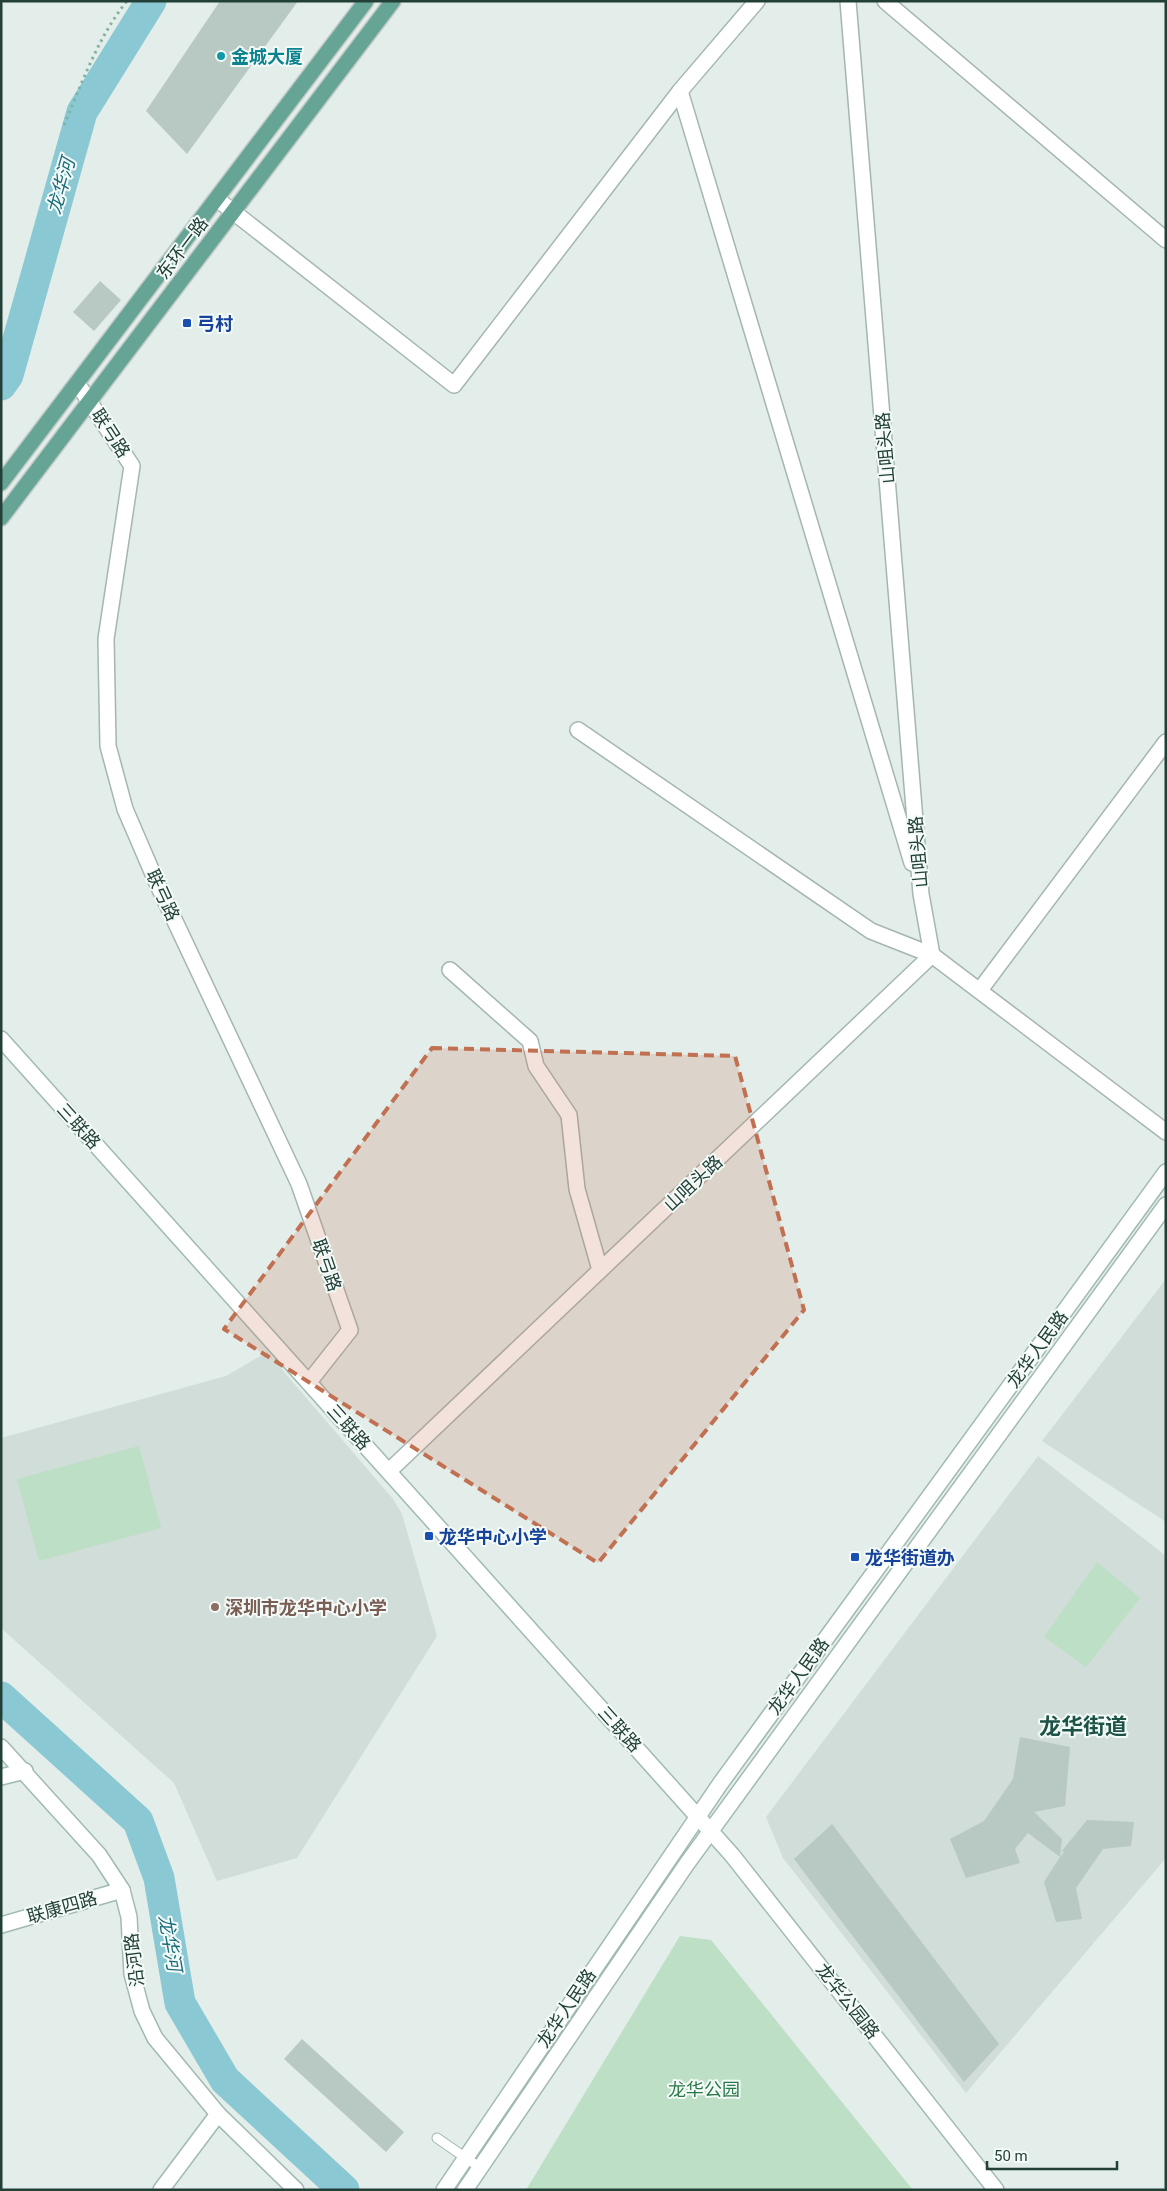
<svg xmlns="http://www.w3.org/2000/svg" width="1167" height="2191" font-family="Roboto,'Noto Sans SC',sans-serif">
	<style>
		.built { fill: #d1ddd8 }
		.green { fill: #bcdfc5 }
		.lines { fill: none; stroke-linecap: round; stroke-linejoin: round }
		.river { stroke: #8ac8d4; stroke-width: 31 }
		.building { fill: #b8c8c2 }
		.lane-casing { stroke: #a5b6b0; stroke-width: 11 }
		.street-casing { stroke: #a5b6b0; stroke-width: 18 }
		.secondary-casing { stroke: #a1bab1; stroke-width: 18 }
		.primary-casing { stroke: #c1cac7; stroke-width: 18 }
		.path { stroke: #83b2a3; stroke-width: 3; stroke-dasharray: 2.5 4; stroke-linecap: butt }
		.lane { stroke: #fff; stroke-width: 9 }
		.street { stroke: #fff; stroke-width: 15 }
		.secondary { stroke: #fff; stroke-width: 15 }
		.primary { stroke: #66a495; stroke-width: 15 }
		.marked { fill: #c17051; fill-opacity: 0.2; stroke: #c17051; stroke-width: 4; stroke-dasharray: 10 6; stroke-linejoin: round }
		.culture-dot { fill: #0f9aa8; stroke: #f4faf7; stroke-width: 2 }
		.transit-dot { fill: #1a4fb4; stroke: #f4faf7; stroke-width: 2 }
		.education-dot { fill: #8d6e63; stroke: #f4faf7; stroke-width: 2 }
		.labels { text-anchor: middle; dominant-baseline: central; stroke-width: 4; stroke-linejoin: round; paint-order: stroke }
		.culture-label { font-size: 18px; font-weight: bold; fill: #0d838f; stroke: #f4faf7; text-anchor: start }
		.street-label { font-size: 18px; fill: #224038; stroke: #f4faf7 }
		.transit-label { font-size: 18px; font-weight: bold; fill: #164399; stroke: #f4faf7; text-anchor: start }
		.education-label { font-size: 18px; font-weight: bold; fill: #785e54; stroke: #f4faf7; text-anchor: start }
		.park-label { font-size: 18px; fill: #2b7849; stroke: #f4faf7 }
		.water-label { font-size: 19px; font-style: italic; fill: #1a6d7e; stroke: #f4faf7 }
		.district-label { font-size: 22px; font-weight: bold; fill: #1d5346; stroke: #f4faf7 }
	</style>
	<rect width="100%" height="100%" fill="#e3ede9"/>
	<g class="built">
		<path d="M1166,1279V1522L1042,1441Z"/>
		<path d="M267,1352L393,1499L402,1514L437,1636L297,1858L217,1881L174,1783L1,1628V1438L226,1376Z"/>
		<path d="M1038,1456L1166,1556V1858L966,2093L783,1858L766,1817Z"/>
	</g>
	<g class="green">
		<path d="M139,1446L161,1528L39,1561L17,1479Z"/>
		<path d="M1097,1562L1140,1598L1086,1667L1044,1637Z"/>
		<path d="M680,1936L711,1940L913,2190H526Z"/>
	</g>
	<g class="lines">
		<g class="river">
			<path d="M1,385L8,375L82,112L151,1"/>
			<path d="M1,1697L138,1821L159,1878L180,2003L225,2080L344,2190"/>
		</g>
	</g>
	<g class="building">
		<path d="M220,1H298L187,154L146,111Z"/>
		<path d="M100,281L121,300L94,331L73,312Z"/>
		<path d="M1020,1737L1070,1747L1065,1806L1034,1812L1062,1839L1060,1857L1065,1851L1061,1852L1087,1820L1134,1822L1131,1846L1103,1849L1076,1888L1082,1919L1056,1922L1044,1882L1060,1857L1028,1833L1015,1849L1020,1863L966,1878L950,1839L984,1821L1013,1779Z"/>
		<path d="M832,1824L999,2044L964,2082L794,1859Z"/>
		<path d="M302,2039L404,2132L386,2152L284,2059Z"/>
	</g>
	<g class="lines">
		<defs>
			<path id="lane" d="M437,2138L479,2167"/>
			<g id="street">
				<path d="M885,1L1166,240"/>
				<path d="M680,91L912,863"/>
				<path d="M217,199L454,385L680,91L757,1"/>
				<path d="M77,383L132,466L106,639L108,746L125,809L156,881L299,1184L350,1330L309,1382"/>
				<path d="M578,730L871,931L932,955L1166,1132"/>
				<path d="M450,970L530,1041L536,1066L569,1115L577,1189L600,1270"/>
				<path d="M980,990L1166,742"/>
				<path d="M389,1471L932,955L921,894L848,1"/>
			</g>
			<g id="secondary">
				<path d="M1,1039L732,1855L996,2190"/>
				<path d="M1,1747L99,1855L122,1890L129,1917L132,1974L142,2011L155,2038L218,2114L296,2190"/>
				<path d="M1,1777L25,1771"/>
				<path d="M1,1925L122,1890"/>
				<path d="M161,2190L218,2114"/>
				<path d="M444,2190L720,1784L1166,1172"/>
				<path d="M465,2190L686,1865L1166,1205"/>
			</g>
			<g id="primary">
				<path d="M1,483L366,1"/>
				<path d="M1,518L393,1"/>
			</g>
		</defs>
		<use href="#lane" class="lane-casing"/>
		<use href="#street" class="street-casing"/>
		<use href="#secondary" class="secondary-casing"/>
		<use href="#primary" class="primary-casing"/>
		<path class="path" d="M64,125C82,83 98,37 127,1"/>
		<use href="#lane" class="lane"/>
		<use href="#street" class="street"/>
		<use href="#secondary" class="secondary"/>
		<use href="#primary" class="primary"/>
	</g>
	<path class="marked" d="M432,1048L735,1056L804,1310L598,1563L224,1329Z"/>
	<circle class="culture-dot" cx="221" cy="56" r="5"/>
	<g class="transit-dot">
		<rect x="182" y="318" width="10" height="10" rx="2.5"/>
		<rect x="424" y="1531" width="10" height="10" rx="2.5"/>
		<rect x="850" y="1552" width="10" height="10" rx="2.5"/>
	</g>
	<circle class="education-dot" cx="215" cy="1607" r="5"/>
	<g class="labels">
		<g class="culture-label">
			<text x="231" y="56">金城大厦</text>
		</g>
		<g class="street-label">
			<text transform="translate(182 248) rotate(-53)">东环一路</text>
			<text transform="translate(111 433) rotate(57)">联弓路</text>
			<text transform="translate(885 448) rotate(-95)">山咀头路</text>
			<text transform="translate(918 852) rotate(-95)">山咀头路</text>
			<text transform="translate(163 895) rotate(65)">联弓路</text>
			<text transform="translate(79 1126) rotate(48)">三联路</text>
			<text transform="translate(693 1183) rotate(-43)">山咀头路</text>
			<text transform="translate(327 1265) rotate(71)">联弓路</text>
			<text transform="translate(1037 1349) rotate(-54)">龙华人民路</text>
			<text transform="translate(349 1427) rotate(48)">三联路</text>
			<text transform="translate(798 1676) rotate(-54)">龙华人民路</text>
			<text transform="translate(620 1729) rotate(48)">三联路</text>
			<text transform="translate(62 1907) rotate(-16)">联康四路</text>
			<text transform="translate(134 1960) rotate(-97)">沿河路</text>
			<text transform="translate(848 2001) rotate(52)">龙华公园路</text>
			<text transform="translate(566 2008) rotate(-56)">龙华人民路</text>
		</g>
		<g class="transit-label">
			<text x="197" y="323">弓村</text>
			<text x="439" y="1536">龙华中心小学</text>
			<text x="865" y="1557">龙华街道办</text>
		</g>
		<g class="education-label">
			<text x="225" y="1607">深圳市龙华中心小学</text>
		</g>
		<g class="park-label">
			<text x="704" y="2089">龙华公园</text>
		</g>
		<g class="water-label">
			<text transform="translate(61 186) rotate(-74)">龙华河</text>
			<text transform="translate(170 1943) rotate(80)">龙华河</text>
		</g>
		<g class="district-label">
			<text x="1083" y="1726">龙华街道</text>
		</g>
	</g>
	<rect width="1167" height="2191" fill="none" stroke="#224038" stroke-width="5"/>
	<path d="M987 2161v8h130v-8" fill="none" stroke="#224038" stroke-width="2.5"/>
	<text x="994" y="2161" font-size="15" fill="#224038" stroke="#f4faf7" stroke-width="4" paint-order="stroke">50 m</text>
</svg>
